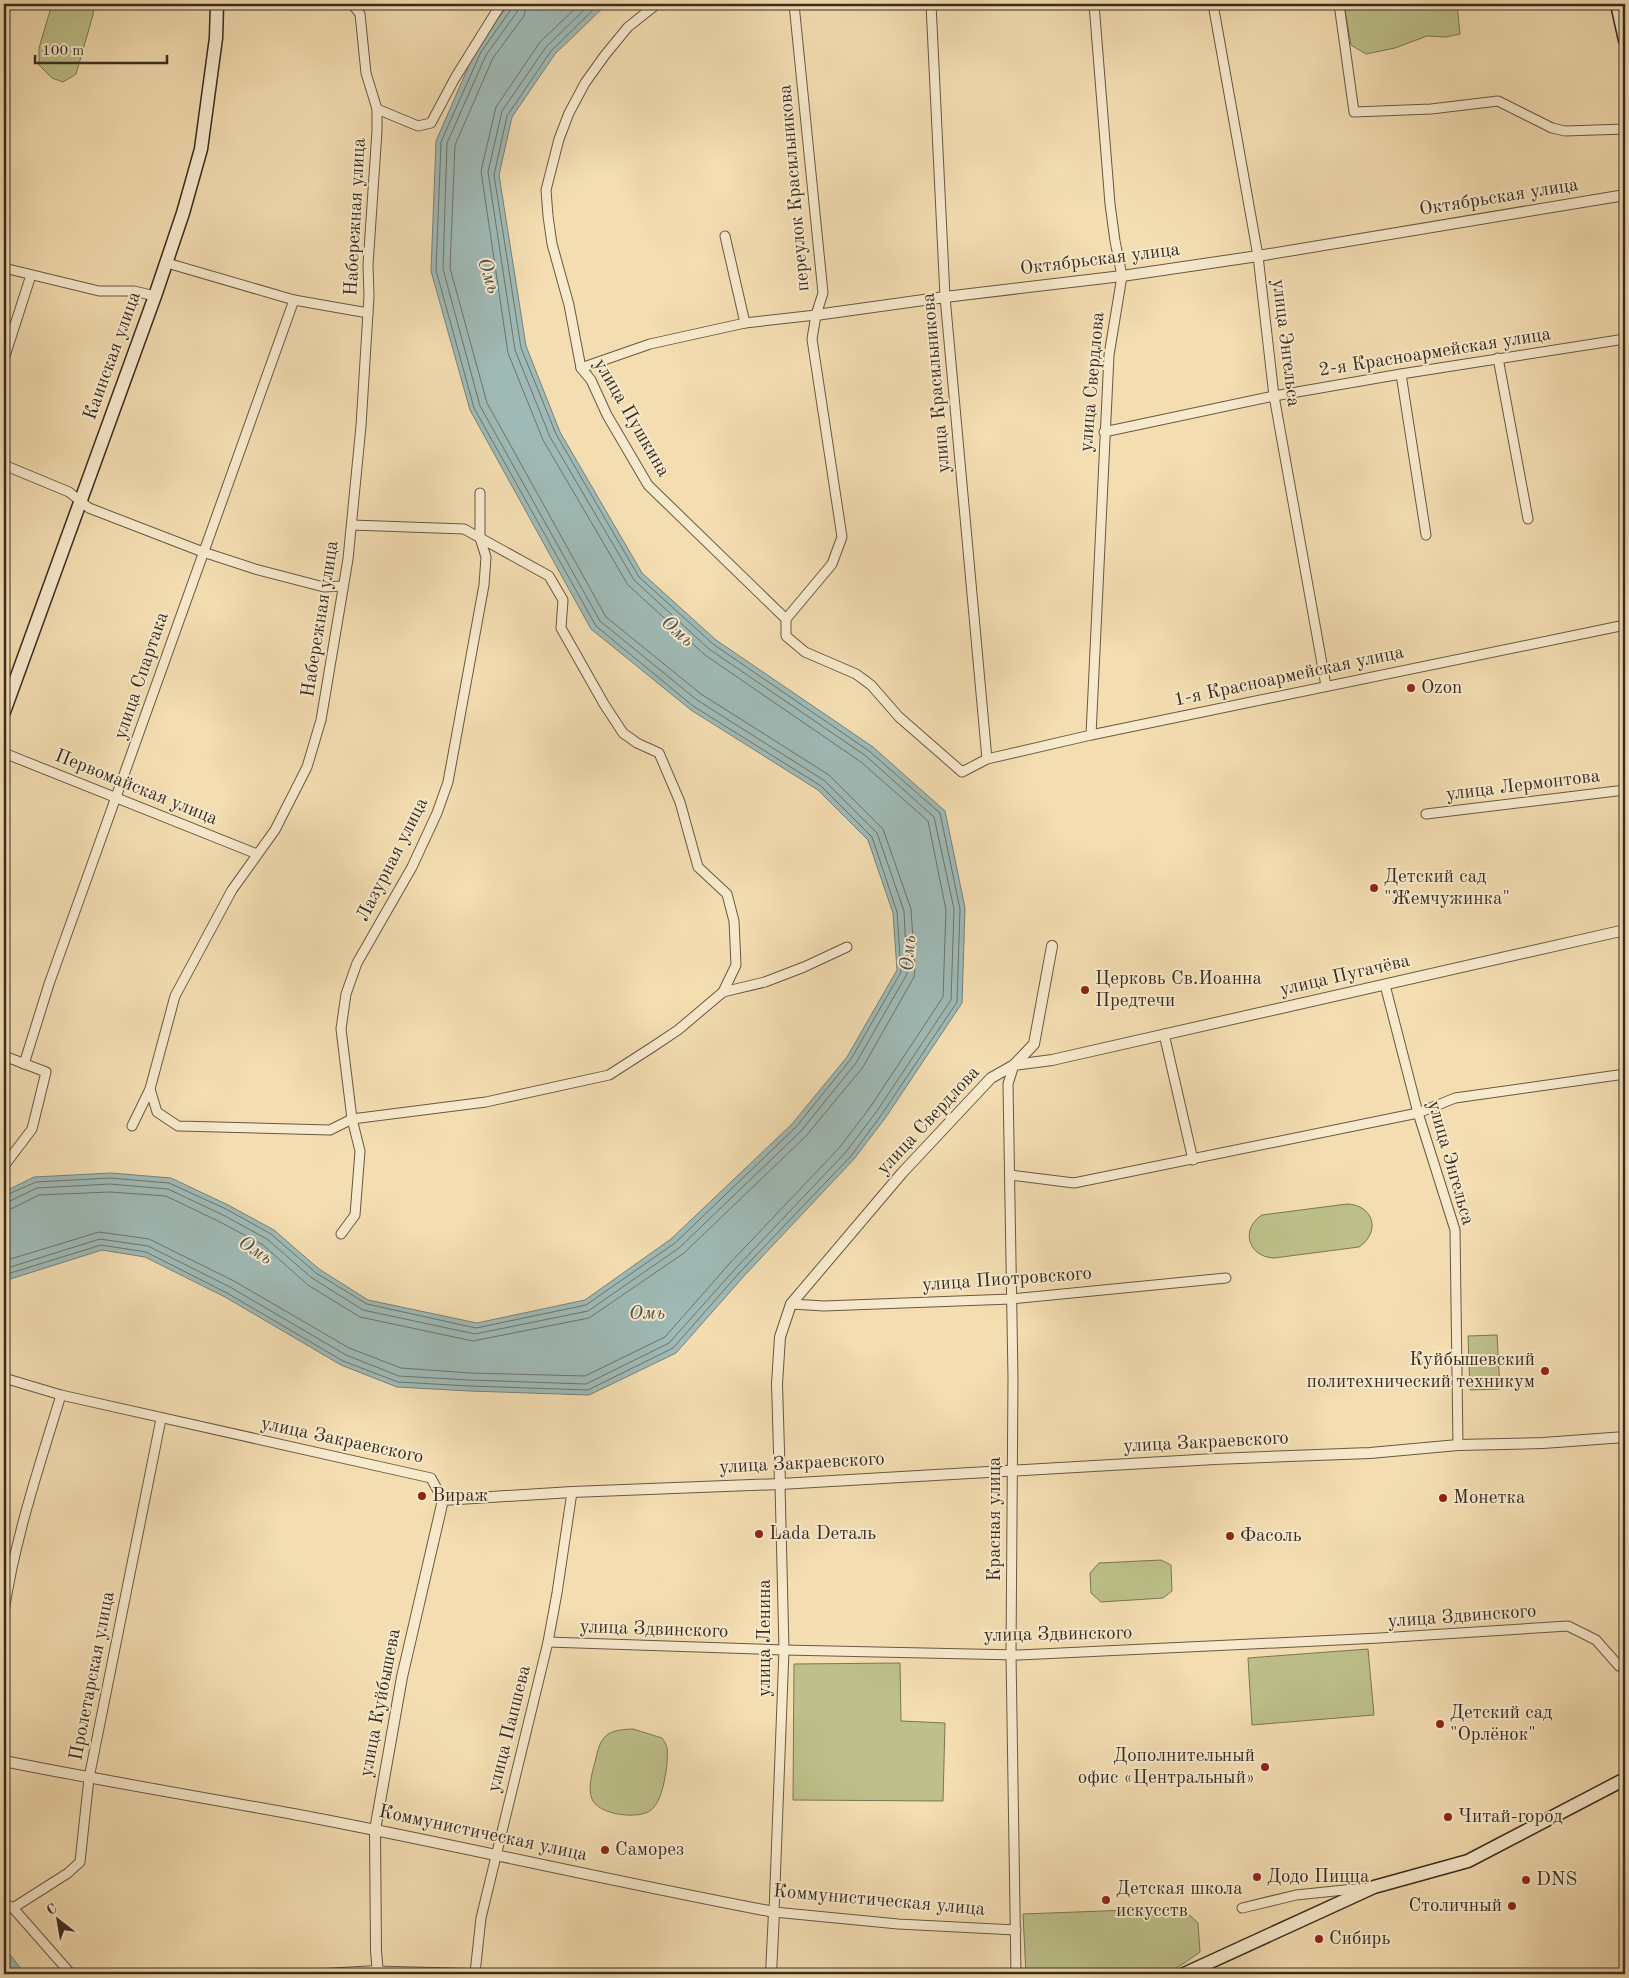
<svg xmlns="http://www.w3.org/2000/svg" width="1629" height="1978" font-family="'Old Standard TT',serif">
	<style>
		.green { fill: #bdc08a; stroke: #7a7656 }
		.water { fill: #9fbab6; stroke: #76817a }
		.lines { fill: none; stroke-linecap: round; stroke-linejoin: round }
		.shore { stroke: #6c736c; stroke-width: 1 }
		.minor-casing { stroke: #675845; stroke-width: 11 }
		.tertiary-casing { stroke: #675845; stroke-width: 12 }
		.secondary-casing { stroke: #382c21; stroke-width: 15 }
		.minor { stroke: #f7e9cc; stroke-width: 9 }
		.tertiary { stroke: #f7e9cc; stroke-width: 10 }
		.secondary { stroke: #f7e9cc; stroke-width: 12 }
		.poi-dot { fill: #8f2418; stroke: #f7e9cc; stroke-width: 2 }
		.labels { text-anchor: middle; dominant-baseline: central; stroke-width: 4; stroke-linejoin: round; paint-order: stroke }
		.street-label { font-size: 19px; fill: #382c21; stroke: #f7e9cc }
		.poi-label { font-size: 19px; fill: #382c21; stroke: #f7e9cc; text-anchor: start }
		.water-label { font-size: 20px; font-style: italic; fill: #525046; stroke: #f7e9cc }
	</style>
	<rect width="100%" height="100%" fill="#f3ddb1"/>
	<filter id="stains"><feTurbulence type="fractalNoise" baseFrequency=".004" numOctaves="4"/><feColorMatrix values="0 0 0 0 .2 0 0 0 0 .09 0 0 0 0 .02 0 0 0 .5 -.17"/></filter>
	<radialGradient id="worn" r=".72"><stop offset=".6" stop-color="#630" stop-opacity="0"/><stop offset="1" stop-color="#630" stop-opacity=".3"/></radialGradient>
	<g class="green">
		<path d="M52,4H94L93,15L76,74L63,82L52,78L39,65V48Z"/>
		<path d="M1344,4H1457L1460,34L1446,37L1427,36L1395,48L1366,54L1351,45Z"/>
		<path d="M1347,1204C1374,1205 1381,1232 1359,1247L1274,1258C1248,1257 1240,1229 1262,1215Z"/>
		<path d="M1497,1335L1500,1389L1470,1390L1468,1336Z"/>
		<path d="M1161,1560L1171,1565L1172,1591L1163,1598L1101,1602L1091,1593L1090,1573L1099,1563Z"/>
		<path d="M1368,1649L1374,1715L1252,1725L1248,1658Z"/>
		<path d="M900,1663L901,1721L945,1723L943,1801L793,1800L794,1664Z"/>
		<path d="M633,1729L662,1738C664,1741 667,1745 667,1748C669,1762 663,1802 651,1810C639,1820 598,1815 592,1799C587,1787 593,1770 596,1758C601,1733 610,1730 633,1729Z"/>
		<path d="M1182,1908L1198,1923L1200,1952L1177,1968L1161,1974H1026L1023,1914Z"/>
	</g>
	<g class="water">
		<path d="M509,4H607L555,54L512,117L499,175L526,346L560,432L642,573L716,640L873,747L945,811L965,908L962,1003L886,1117L854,1159L744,1276L676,1353L589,1395L469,1391L397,1387L341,1365L225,1297L145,1257L102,1250L4,1281V1192L34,1177L111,1173L171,1178L228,1205L274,1230L319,1269L368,1300L477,1323L585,1300L671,1239L792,1124L847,1057L897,970L893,913L868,840L818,790L691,710L591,629L470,410L431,271L436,141L476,49Z"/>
		<path d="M4,1947L5,1948L25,1974H4Z"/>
	</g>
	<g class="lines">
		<g class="shore">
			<path d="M4,1196L36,1182L110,1178L169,1183L226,1209L271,1234L316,1273L367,1304L476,1328L586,1305L675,1243L796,1127L851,1059L901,972L897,912L872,837L821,786L693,706L596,626L474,408L436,270L441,142L481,52L512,8L513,4"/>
			<path d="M4,1202L10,1201L37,1188L110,1184L168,1189L223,1215L267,1239L312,1278L363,1310L475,1334L588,1311L679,1248L801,1131L856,1063L907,974L904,911L877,833L825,781L697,700L600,621L480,406L443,269L447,143L486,55L517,12L519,4"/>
			<path d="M4,1210L13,1208L39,1195L110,1192L166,1196L220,1222L263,1245L308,1285L360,1317L473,1341L589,1318L684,1253L806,1136L863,1067L914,977L915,969L911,909L883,829L829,775L701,694L606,617L487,403L450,268L455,145L493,58L524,16L527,4"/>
			<path d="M4,1261L99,1232L149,1239L234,1281L349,1348L401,1368L470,1373L585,1376L665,1337L730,1263L840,1147L871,1106L943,997L946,910L928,821L861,762L705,655L628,585L543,440L508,353L481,171L496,107L540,42L580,4"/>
			<path d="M4,1269L100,1239L148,1246L230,1287L346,1355L399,1376L469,1380L586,1384L669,1343L736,1268L846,1152L877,1111L951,1000L954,909L934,817L866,756L709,649L634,580L550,437L515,350L488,172L502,111L546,47L590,4"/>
			<path d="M4,1275L101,1245L146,1252L227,1293L343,1361L398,1382L469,1386L588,1390L673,1348L740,1272L851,1156L882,1114L957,1002L960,909L940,813L869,751L713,644L639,577L556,434L521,348L494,175L507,116L551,51L599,4"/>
		</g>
		<defs>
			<g id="minor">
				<path d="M657,4L628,27L605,55L585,83L569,113L559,139L546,190L548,216L552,244L569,305L581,368L591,380L607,415L648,485L786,619V636L805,652L856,674L871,685L899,717L962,772L987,759L1091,735L1625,625"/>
				<path d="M931,4L945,297L987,759"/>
				<path d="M1213,4L1258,256L1274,396L1326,686"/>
				<path d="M1339,4L1354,112L1431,109L1498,101L1552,128L1565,131L1625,129"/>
				<path d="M377,109L418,126L431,123L455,78L501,4"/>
				<path d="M725,236L745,323"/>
				<path d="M167,263L294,300L368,313"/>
				<path d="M4,268L99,291H134L155,296"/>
				<path d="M1498,358L1528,519"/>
				<path d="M4,359L31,275"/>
				<path d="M581,368L650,344L745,323L816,315"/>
				<path d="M1401,374L1426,535"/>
				<path d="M1104,432L1274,396L1401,374L1625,339"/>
				<path d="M4,465L69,492L89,508L203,552L255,569L324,587L342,586"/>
				<path d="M786,619L832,564L842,537L812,339L816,315L823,293L794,4"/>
				<path d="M1091,735L1109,355L1122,276L1115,241L1110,204L1094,4"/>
				<path d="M4,753L257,854"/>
				<path d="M1426,814L1625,790"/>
				<path d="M1385,985L1418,1113L1455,1230L1458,1445"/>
				<path d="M723,992L765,982L804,967L847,947"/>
				<path d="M1164,1034L1193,1160"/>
				<path d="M4,1056L46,1072L32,1129L4,1166"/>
				<path d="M24,1064L49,984L294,300"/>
				<path d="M1014,1065L1008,1084L1013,1378L1011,1654L1016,1974"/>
				<path d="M150,1089L157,1112L178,1126L330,1130L352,1119L486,1102L609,1075L651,1048L678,1030L723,992L736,965L734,921L727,894L698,867L680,802L659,753L637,743L623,733L604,704L561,628L563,600L549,576L464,529L352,525"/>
				<path d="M132,1126L150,1089L175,996L232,890L275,830L307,767L321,720L348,559L361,426L369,296L368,265L377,131V109L366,73L360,14L352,4"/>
				<path d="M1010,1175L1074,1183L1418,1113L1455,1098L1625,1074"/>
				<path d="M341,1234L355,1215L360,1151L352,1119L341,1029L346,994L357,963L412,867L437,813L448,782L484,585L486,557L480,538V493"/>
				<path d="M791,1304L824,1306L1011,1299L1226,1278"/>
				<path d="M4,1378L61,1395L431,1478L443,1500"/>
				<path d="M780,1484L784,1650L774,1912L898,1924L1016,1930"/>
				<path d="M4,1612C15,1538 39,1467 61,1395"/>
				<path d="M548,1642L784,1650L1019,1655L1380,1638L1568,1626L1596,1640L1619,1666L1625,1669"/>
				<path d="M4,1903L13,1908L71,1974"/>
				<path d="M13,1908L68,1873L80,1862L89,1778L161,1419"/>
				<path d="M1242,1908L1296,1895L1364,1888"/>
				<path d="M377,1971L487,1974"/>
				<path d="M475,1973L481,1918L548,1642L557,1593L572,1492"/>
			</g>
			<g id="tertiary">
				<path d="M816,315L945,297L1122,276L1258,256L1625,195"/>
				<path d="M1014,1065L1052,1060L1625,930"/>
				<path d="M780,1484L777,1384L780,1337L791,1304L902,1173L991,1078L1014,1065L1034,1044L1052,946"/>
				<path d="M4,1761C112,1783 221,1800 330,1821C478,1850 626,1884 774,1912L771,1974"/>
				<path d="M325,1974L377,1971"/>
				<path d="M378,1974L376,1951L375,1830L402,1677L443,1500L572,1492L780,1484L1215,1459L1370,1453L1458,1445L1543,1443L1625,1437"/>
			</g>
			<g id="secondary">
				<path d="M1617,4L1625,40"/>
				<path d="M4,712L155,296L183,213L201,149L216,38L217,4"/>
				<path d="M1184,1974L1374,1887L1468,1861L1625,1779"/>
			</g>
		</defs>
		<use href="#minor" class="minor-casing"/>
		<use href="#tertiary" class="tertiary-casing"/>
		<use href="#secondary" class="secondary-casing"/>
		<use href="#minor" class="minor"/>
		<use href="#tertiary" class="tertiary"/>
		<use href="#secondary" class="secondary"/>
	</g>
	<g class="poi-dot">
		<circle cx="1411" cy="688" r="5"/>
		<circle cx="1374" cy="888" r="5"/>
		<circle cx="1085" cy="990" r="5"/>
		<circle cx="1545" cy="1371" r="5"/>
		<circle cx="422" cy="1496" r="5"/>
		<circle cx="1443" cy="1498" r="5"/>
		<circle cx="759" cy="1534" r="5"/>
		<circle cx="1230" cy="1536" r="5"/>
		<circle cx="1440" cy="1724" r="5"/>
		<circle cx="1265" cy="1767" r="5"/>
		<circle cx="1448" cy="1817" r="5"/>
		<circle cx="605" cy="1850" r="5"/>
		<circle cx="1257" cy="1877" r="5"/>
		<circle cx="1526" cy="1880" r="5"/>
		<circle cx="1106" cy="1900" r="5"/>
		<circle cx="1512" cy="1906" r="5"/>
		<circle cx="1319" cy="1939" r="5"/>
	</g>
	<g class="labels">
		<g class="street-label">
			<text transform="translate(795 188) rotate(-95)">переулок Красильникова</text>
			<text transform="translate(1499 198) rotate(-9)">Октябрьская улица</text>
			<text transform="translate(356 217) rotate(-87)">Набережная улица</text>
			<text transform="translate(1100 260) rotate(-7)">Октябрьская улица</text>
			<text transform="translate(1285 343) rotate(83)">улица Энгельса</text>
			<text transform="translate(1435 353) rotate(-9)">2-я Красноармейская улица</text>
			<text transform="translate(113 356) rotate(-70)">Каинская улица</text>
			<text transform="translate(1093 382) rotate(-85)">улица Свердлова</text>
			<text transform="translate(937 383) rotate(-95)">улица Красильникова</text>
			<text transform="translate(631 418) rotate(60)">улица Пушкина</text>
			<text transform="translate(321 619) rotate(-81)">Набережная улица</text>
			<text transform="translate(142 676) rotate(-71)">улица Спартака</text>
			<text transform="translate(1289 677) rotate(-12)">1-я Красноармейская улица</text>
			<text transform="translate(1523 786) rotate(-7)">улица Лермонтова</text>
			<text transform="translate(136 788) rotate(22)">Первомайская улица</text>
			<text transform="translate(393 860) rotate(-63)">Лазурная улица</text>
			<text transform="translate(1345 976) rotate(-13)">улица Пугачёва</text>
			<text transform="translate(929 1121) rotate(-47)">улица Свердлова</text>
			<text transform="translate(1450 1163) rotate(74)">улица Энгельса</text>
			<text transform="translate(1007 1280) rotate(-4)">улица Пиотровского</text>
			<text transform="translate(342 1441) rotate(12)">улица Закраевского</text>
			<text transform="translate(1206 1443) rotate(-3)">улица Закраевского</text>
			<text transform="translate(802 1464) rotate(-3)">улица Закраевского</text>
			<text transform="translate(995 1519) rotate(-90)">Красная улица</text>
			<text transform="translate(1462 1617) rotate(-4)">улица Здвинского</text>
			<text transform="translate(654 1630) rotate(2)">улица Здвинского</text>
			<text transform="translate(1058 1635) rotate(-1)">улица Здвинского</text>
			<text transform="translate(765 1638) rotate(-90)">улица Ленина</text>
			<text transform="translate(93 1676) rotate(-79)">Пролетарская улица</text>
			<text transform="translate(381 1703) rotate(-79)">улица Куйбышева</text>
			<text transform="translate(510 1729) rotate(-76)">улица Папшева</text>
			<text transform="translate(483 1834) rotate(12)">Коммунистическая улица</text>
			<text transform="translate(879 1901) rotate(5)">Коммунистическая улица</text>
		</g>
		<g class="poi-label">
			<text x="1421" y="688">Ozon</text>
			<text x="1384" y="877">Детский сад<tspan x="1384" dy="22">"Жемчужинка"</tspan></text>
			<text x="1095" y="979">Церковь Св.Иоанна<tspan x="1095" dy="22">Предтечи</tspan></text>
			<text x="1535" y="1360" text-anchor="end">Куйбышевский<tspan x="1535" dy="22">политехнический техникум</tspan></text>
			<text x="432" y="1496">Вираж</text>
			<text x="1453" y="1498">Монетка</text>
			<text x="769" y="1534">Lada Dеталь</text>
			<text x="1240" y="1536">Фасоль</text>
			<text x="1450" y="1713">Детский сад<tspan x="1450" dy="22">"Орлёнок"</tspan></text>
			<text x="1255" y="1756" text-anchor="end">Дополнительный<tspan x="1255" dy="22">офис «Центральный»</tspan></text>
			<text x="1458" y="1817">Читай-город</text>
			<text x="615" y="1850">Саморез</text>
			<text x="1267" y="1877">Додо Пицца</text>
			<text x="1536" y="1880">DNS</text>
			<text x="1116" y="1889">Детская школа<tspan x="1116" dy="22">искусств</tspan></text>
			<text x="1502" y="1906" text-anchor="end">Столичный</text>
			<text x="1329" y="1939">Сибирь</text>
		</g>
		<g class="water-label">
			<text transform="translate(488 276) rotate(73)">Омь</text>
			<text transform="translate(677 632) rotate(41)">Омь</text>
			<text transform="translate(909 953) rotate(-86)">Омь</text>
			<text transform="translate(255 1251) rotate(33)">Омь</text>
			<text x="647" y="1314">Омь</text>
		</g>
	</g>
	<rect width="1629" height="1978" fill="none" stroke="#f3ddb1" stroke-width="20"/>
	<rect x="5" y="5" width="1619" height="1968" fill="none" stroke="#382c21" stroke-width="2.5"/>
	<rect x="10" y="10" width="1609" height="1958" fill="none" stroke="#382c21"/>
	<g transform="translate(58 1920) rotate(329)" stroke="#f7e9cc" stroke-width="4" paint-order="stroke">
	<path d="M0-4L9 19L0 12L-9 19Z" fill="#382c21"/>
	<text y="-8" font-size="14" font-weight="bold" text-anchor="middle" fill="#382c21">С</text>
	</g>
	<path d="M35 55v8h132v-8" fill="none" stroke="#382c21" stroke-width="2.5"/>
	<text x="42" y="55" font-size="15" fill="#382c21" stroke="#f7e9cc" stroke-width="4" paint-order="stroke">100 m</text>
	<rect width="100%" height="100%" filter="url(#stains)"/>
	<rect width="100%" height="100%" fill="url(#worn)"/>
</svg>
